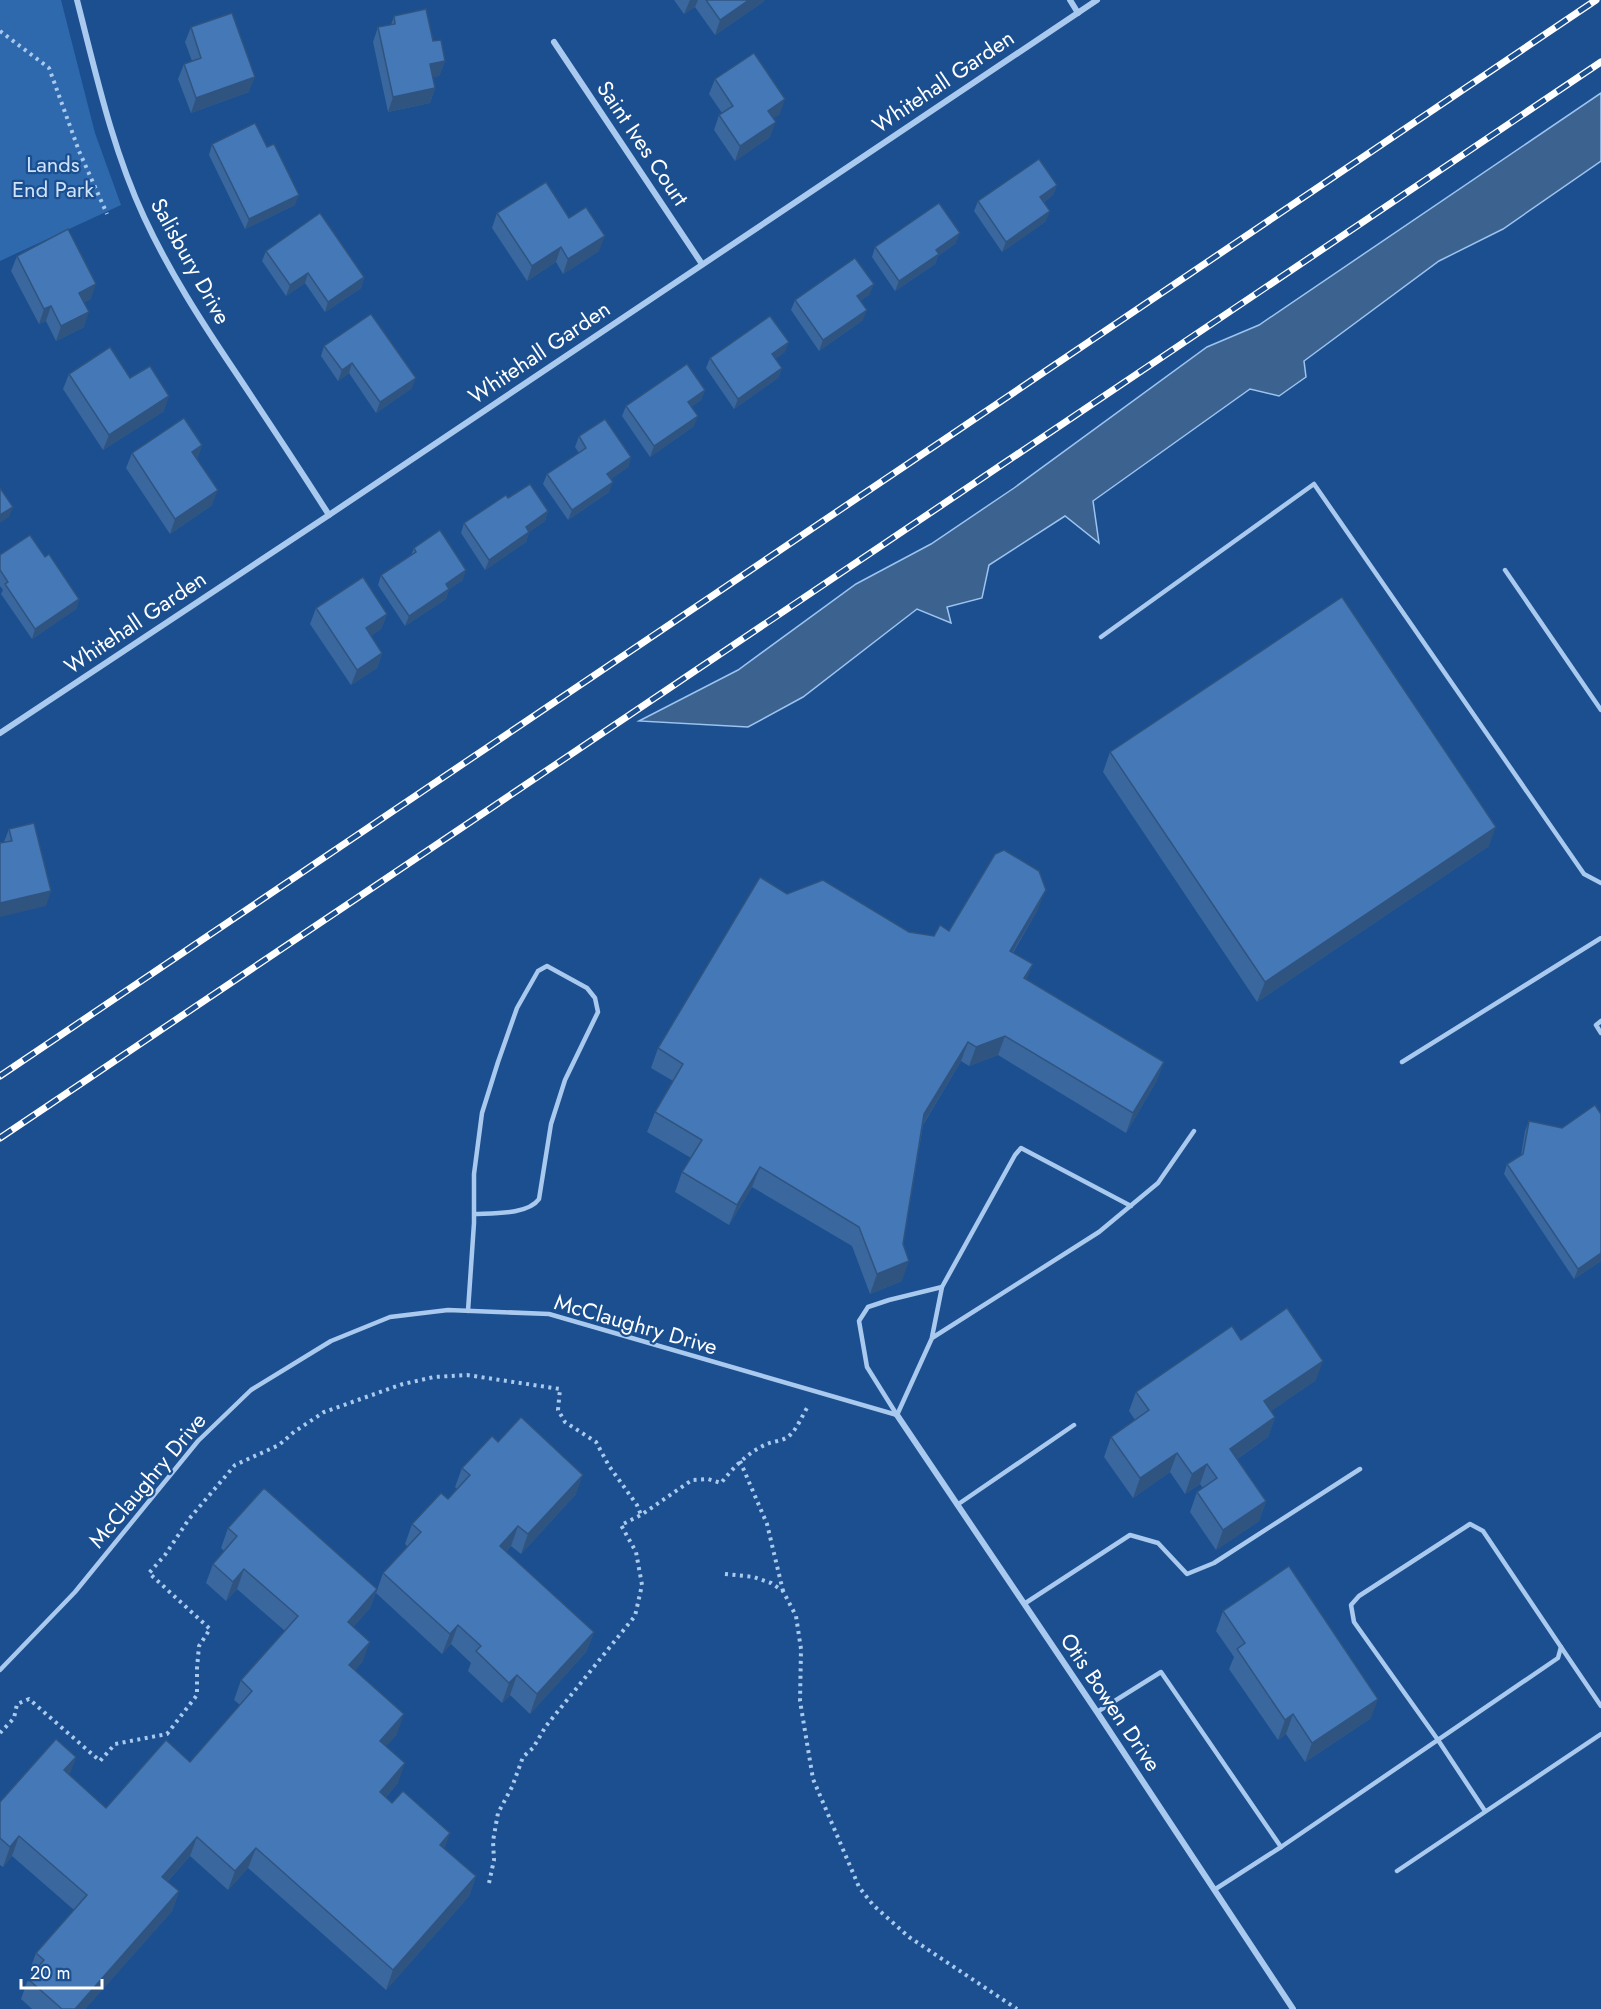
<svg xmlns="http://www.w3.org/2000/svg" width="1601" height="2009" font-family="Jost,sans-serif">
	<style>
		.green { fill: #2e69ad }
		.water { fill: #3c6290; stroke: #9cc4f0; stroke-width: 1.5 }
		.lines { fill: none; stroke-linecap: round; stroke-linejoin: round }
		.path { stroke: #a9c9ee; stroke-width: 4; stroke-dasharray: 3 4.5; stroke-linecap: butt }
		.service { stroke: #a9c9ee; stroke-width: 4.5 }
		.minor { stroke: #a9c9ee; stroke-width: 6 }
		.rail-casing { stroke: #fff; stroke-width: 7 }
		.rail { stroke: #1b4f8f; stroke-width: 4.5; stroke-dasharray: 14; stroke-linecap: butt }
		.wall { fill: #3a679d }
		.shaded-wall { fill: #305480 }
		.building { fill: #4478b7; stroke: #305480; stroke-width: 1.5 }
		.labels { text-anchor: middle; dominant-baseline: central; stroke-width: 4.5; stroke-linejoin: round; paint-order: stroke }
		.street-label { font-size: 22px; fill: #fff; stroke: #1b4f8f }
		.park-label { font-size: 22px; fill: #cfe3fa; stroke: #1b4f8f }
	</style>
	<rect width="100%" height="100%" fill="#1b4f8f"/>
	<path class="green" d="M0,0H61L95,133L121,205L0,261Z"/>
	<path class="water" d="M1601,93V161L1503,229L1439,261L1304,361L1306,377L1279,396L1250,389L1093,501L1099,543L1065,516L989,565L982,598L947,607L951,623L917,609L803,697L748,727L639,721L738,670L856,584L931,544L1014,488L1207,347L1259,325Z"/>
	<g class="lines">
		<g class="path">
			<path d="M0,31L49,68L79,151L107,214"/>
			<path d="M740,1461L767,1524L783,1591"/>
			<path d="M725,1574L754,1577L771,1583L783,1591L796,1616L801,1649L800,1701L813,1779L859,1887L873,1905L909,1937L1017,2009"/>
			<path d="M0,1733L14,1718L17,1704L29,1699L100,1761L115,1744L167,1734L197,1695V1668L199,1646L210,1629L149,1573L165,1555L189,1519L235,1465L279,1445L294,1432L324,1412L403,1384L434,1377L467,1375L560,1389L558,1410L565,1422L596,1442L609,1466L637,1505L641,1515"/>
			<path d="M489,1883L494,1860L493,1841L498,1813L512,1787L523,1757L533,1748L546,1726L635,1616L642,1585L636,1552L621,1525L641,1515L692,1480L708,1479L721,1483C734,1467 748,1452 767,1444C774,1441 783,1441 789,1436C798,1428 802,1415 809,1405"/>
		</g>
		<g class="service">
			<path d="M1505,570L1601,710"/>
			<path d="M1101,637L1314,484L1584,874L1601,883"/>
			<path d="M1601,1021L1596,1025L1601,1033"/>
			<path d="M1402,1062L1601,938"/>
			<path d="M468,1311L474,1223V1174L482,1113L498,1062L517,1008L538,971L547,966L587,988L595,998L598,1012L565,1080L551,1124L539,1199C528,1215 492,1213 474,1214"/>
			<path d="M932,1337L942,1287"/>
			<path d="M897,1415L867,1367L859,1321L868,1307L889,1300L942,1287L1015,1155L1021,1148L1131,1206"/>
			<path d="M897,1415L932,1338L1099,1232L1158,1183L1194,1131"/>
			<path d="M957,1505L1074,1425"/>
			<path d="M1024,1604L1130,1535L1158,1543L1187,1574L1214,1563L1360,1469"/>
			<path d="M1561,1647L1601,1706"/>
			<path d="M0,1670L75,1592L198,1441L251,1390L331,1341L390,1317L448,1310L549,1314L897,1415"/>
			<path d="M1097,1712L1161,1672L1281,1847L1214,1890"/>
			<path d="M1281,1847L1558,1658L1561,1647L1483,1531L1470,1524L1359,1596L1351,1605L1354,1622L1438,1740L1485,1811"/>
			<path d="M1397,1871L1601,1734"/>
		</g>
		<g class="minor">
			<path d="M77,0C96,74 112,148 144,217C169,271 201,321 234,370C266,418 298,466 329,515"/>
			<path d="M1070,0L1078,13"/>
			<path d="M554,42L702,264"/>
			<path d="M0,733L329,515L1097,0"/>
			<path d="M897,1415L1097,1712L1293,2009"/>
		</g>
		<defs>
			<g id="rail">
				<path d="M0,1076L1596,0"/>
				<path d="M0,1138L1601,62"/>
			</g>
		</defs>
		<use href="#rail" class="rail-casing"/>
		<use href="#rail" class="rail"/>
	</g>
	<g class="wall">
		<path d="M674,0H764L763,2L715,35L695,7L684,14Z"/>
		<path d="M394,16L433,41L445,61L439,76L433,77L435,88L430,103L388,112L373,42L378,27L391,25Z"/>
		<path d="M191,27L249,92L191,113L178,79L184,64L192,61L185,42Z"/>
		<path d="M715,79L780,114L773,118L770,137L735,161L714,130L719,115L722,113L709,94Z"/>
		<path d="M212,144L295,205L245,229L209,155Z"/>
		<path d="M1057,185L1053,195L1044,202L1046,221L1002,252L974,211L978,201Z"/>
		<path d="M497,213L569,218L599,251L563,274L556,262L527,281L492,228Z"/>
		<path d="M956,243L938,256L935,264L895,291L872,257L875,247Z"/>
		<path d="M266,251L364,277L361,288L325,312L305,283L286,296L262,261Z"/>
		<path d="M17,256L91,299L84,302V327L56,341L46,321L39,324L11,271Z"/>
		<path d="M870,294L860,301L863,320L819,351L791,310L795,300Z"/>
		<path d="M324,346L412,388L376,413L349,373L338,381L321,356Z"/>
		<path d="M785,352L775,359L782,368L778,378L734,409L706,368L710,358Z"/>
		<path d="M69,374L130,378L164,411L103,450L63,389Z"/>
		<path d="M705,390L701,400L691,407L694,426L650,457L622,416L626,406Z"/>
		<path d="M579,436L631,457L628,467L611,479L609,492L568,520L543,484L547,474L579,453L575,447Z"/>
		<path d="M202,445L197,459L212,505L170,534L126,468L132,453Z"/>
		<path d="M508,498L548,511L545,521L529,532L526,542L485,570L461,533L464,523Z"/>
		<path d="M414,548L463,580L449,589L446,599L405,626L378,585L381,575L411,555Z"/>
		<path d="M0,555L45,557L79,599L76,609L32,639L1,594L3,590L0,586Z"/>
		<path d="M316,608L387,614L381,629L371,636L382,653L377,668L351,685L310,624Z"/>
		<path d="M1110,752L1489,846L1257,1002L1103,772Z"/>
		<path d="M9,829L46,906L4,842Z"/>
		<path d="M787,894L909,932L934,936L949,931L1038,909L1013,953L1027,980L1164,1062L1156,1082L1126,1133L998,1055L969,1066L961,1061L923,1125L903,1244L902,1281L870,1294L852,1246L752,1187L729,1225L675,1192L682,1172L691,1158L647,1132L655,1112L673,1081L651,1068L658,1048Z"/>
		<path d="M1601,1114V1261L1574,1279L1504,1174L1507,1164L1521,1155L1525,1131L1529,1121L1562,1128Z"/>
		<path d="M1241,1340L1316,1380L1271,1411L1275,1417L1268,1437L1237,1459L1266,1501L1259,1521L1216,1550L1190,1512L1197,1492L1203,1488L1200,1484L1185,1494L1170,1472L1133,1498L1104,1457L1111,1437L1135,1420L1129,1411L1136,1392Z"/>
		<path d="M498,1442L576,1494L521,1554L511,1546L506,1552L594,1632L586,1652L530,1714L510,1695L502,1703L468,1671L471,1663L451,1644L442,1654L376,1593L383,1573L408,1547L405,1544L412,1524L448,1499L457,1489L455,1487L462,1468Z"/>
		<path d="M228,1528L377,1589L370,1608L353,1627L363,1661L355,1670L397,1734L386,1746L398,1783L386,1797L476,1876L469,1896L386,1990L248,1868L228,1890L190,1856L167,1882L179,1891L172,1911L85,2009H32L21,1999L28,1979L32,1975L29,1972L36,1953L74,1910L12,1856L3,1867L0,1865V1802L76,1757L69,1775L106,1808L190,1762L240,1705L234,1700L241,1680L285,1631L237,1589L226,1601L206,1583L213,1564L224,1551L221,1548Z"/>
		<path d="M1223,1611L1371,1718L1305,1762L1286,1734L1278,1740L1229,1669L1234,1657L1216,1631Z"/>
	</g>
	<g class="shaded-wall">
		<path d="M690,0H698L695,7L684,14Z"/>
		<path d="M749,0H764L763,2L715,35L720,20Z"/>
		<path d="M445,61L439,76L425,79L430,64Z"/>
		<path d="M255,77L249,92L191,113L196,98Z"/>
		<path d="M435,88L430,103L388,112L393,97Z"/>
		<path d="M785,99L780,114L763,126L768,111Z"/>
		<path d="M776,122L770,137L735,161L740,146Z"/>
		<path d="M1057,185L1053,195L1037,207L1040,197Z"/>
		<path d="M299,195L295,205L245,229L249,219Z"/>
		<path d="M1050,211L1046,221L1002,252L1006,242Z"/>
		<path d="M960,233L956,243L938,256L935,264L895,291L899,281L936,250Z"/>
		<path d="M605,236L599,251L563,274L568,259Z"/>
		<path d="M561,247L556,262L527,281L532,266Z"/>
		<path d="M308,273L305,283L286,296L290,285Z"/>
		<path d="M364,277L361,288L325,312L328,302Z"/>
		<path d="M96,284L91,299L74,308L79,293Z"/>
		<path d="M874,284L870,294L853,306L857,296Z"/>
		<path d="M51,306L46,321L39,324L44,309Z"/>
		<path d="M867,310L863,320L819,351L823,340Z"/>
		<path d="M89,312L84,327L56,341L61,326Z"/>
		<path d="M789,342L785,352L768,364L772,354Z"/>
		<path d="M352,363L349,373L338,381L342,370Z"/>
		<path d="M782,368L778,378L734,409L738,399Z"/>
		<path d="M416,378L412,388L376,413L380,402Z"/>
		<path d="M705,390L701,400L684,412L688,402Z"/>
		<path d="M169,396L164,411L103,450L109,435Z"/>
		<path d="M698,416L694,426L650,457L654,446Z"/>
		<path d="M202,445L197,460L192,452Z"/>
		<path d="M631,457L628,467L604,484L607,474Z"/>
		<path d="M613,482L609,492L568,520L572,510Z"/>
		<path d="M218,490L212,505L170,534L175,519Z"/>
		<path d="M13,507L9,517L0,523V515Z"/>
		<path d="M548,511L545,521L529,532L526,542L485,570L489,560L526,527Z"/>
		<path d="M466,570L463,580L449,589L446,599L405,626L409,616L446,584Z"/>
		<path d="M79,599L76,609L32,639L35,629Z"/>
		<path d="M387,614L381,629L361,643L366,628Z"/>
		<path d="M382,653L377,668L351,685L357,670Z"/>
		<path d="M1496,827L1489,846L1257,1002L1265,982Z"/>
		<path d="M1046,890L1038,909L1002,970L1010,951Z"/>
		<path d="M51,891L46,906L0,917V903Z"/>
		<path d="M1033,964L1025,984L1024,978Z"/>
		<path d="M1005,1036L998,1055L969,1066L976,1047Z"/>
		<path d="M968,1042L961,1061L917,1134L924,1114Z"/>
		<path d="M1164,1062L1156,1082L1126,1133L1133,1113Z"/>
		<path d="M760,1167L752,1187L729,1225L737,1205Z"/>
		<path d="M1601,1253V1261L1574,1279L1578,1269Z"/>
		<path d="M909,1261L902,1281L870,1294L877,1274Z"/>
		<path d="M1323,1361L1316,1380L1257,1421L1264,1401Z"/>
		<path d="M1275,1417L1268,1437L1222,1469L1230,1449Z"/>
		<path d="M1177,1453L1170,1472L1133,1498L1140,1478Z"/>
		<path d="M1207,1464L1200,1484L1185,1494L1192,1474Z"/>
		<path d="M583,1475L576,1494L521,1554L528,1534Z"/>
		<path d="M1266,1501L1259,1521L1216,1550L1223,1530Z"/>
		<path d="M518,1526L511,1546L493,1566L500,1546Z"/>
		<path d="M244,1569L237,1589L226,1601L233,1582Z"/>
		<path d="M377,1589L370,1608L340,1641L348,1622Z"/>
		<path d="M458,1625L451,1644L442,1654L450,1634Z"/>
		<path d="M594,1632L586,1652L530,1714L537,1694Z"/>
		<path d="M370,1642L363,1661L342,1685L349,1665Z"/>
		<path d="M517,1675L510,1695L502,1703L509,1683Z"/>
		<path d="M1378,1699L1371,1718L1305,1762L1312,1743Z"/>
		<path d="M404,1714L397,1734L373,1761L380,1741Z"/>
		<path d="M1293,1714L1286,1734L1278,1740L1285,1720Z"/>
		<path d="M76,1757L69,1776L64,1770Z"/>
		<path d="M405,1763L398,1783L373,1812L380,1792Z"/>
		<path d="M450,1833L443,1853L440,1845Z"/>
		<path d="M19,1836L12,1856L3,1867L10,1847Z"/>
		<path d="M197,1837L190,1856L154,1896L162,1877Z"/>
		<path d="M256,1848L248,1868L228,1890L235,1871Z"/>
		<path d="M476,1876L469,1896L386,1990L393,1970Z"/>
		<path d="M179,1891L172,1911L85,2009H75Z"/>
	</g>
	<g class="building">
		<path d="M706,0H749L720,20Z"/>
		<path d="M426,9L433,41L441,40L445,61L430,64L435,88L393,97L378,27L395,24L394,16Z"/>
		<path d="M232,13L255,77L196,98L184,64L201,58L191,27Z"/>
		<path d="M754,53L785,99L768,111L776,122L740,146L719,115L733,106L715,79Z"/>
		<path d="M255,123L267,147L274,144L299,195L249,219L212,144Z"/>
		<path d="M1039,159L1057,185L1040,197L1050,211L1006,242L978,201Z"/>
		<path d="M546,182L569,218L586,207L605,236L568,259L561,247L532,266L497,213Z"/>
		<path d="M939,203L960,233L936,250L939,254L899,281L875,247Z"/>
		<path d="M320,213L364,277L328,302L308,273L290,285L266,251Z"/>
		<path d="M68,229L96,284L79,293L89,312L61,326L51,306L44,309L17,256Z"/>
		<path d="M855,258L874,284L857,296L867,310L823,340L795,300Z"/>
		<path d="M371,314L416,378L380,402L352,363L342,370L324,346Z"/>
		<path d="M770,316L789,342L772,354L782,368L738,399L710,358Z"/>
		<path d="M110,347L130,378L150,366L169,396L109,435L69,374Z"/>
		<path d="M687,364L705,390L688,402L698,416L654,446L626,406Z"/>
		<path d="M184,418L202,445L192,452L218,490L175,519L132,453Z"/>
		<path d="M605,419L631,457L607,474L613,482L572,510L547,474L586,448L579,436Z"/>
		<path d="M530,484L548,511L526,527L529,532L489,560L464,523L506,495L508,498Z"/>
		<path d="M0,488L13,507L0,515Z"/>
		<path d="M440,530L466,570L446,584L449,589L409,616L381,575L416,552L414,548Z"/>
		<path d="M30,535L45,557L49,554L79,599L35,629L5,584L8,582L0,570V555Z"/>
		<path d="M363,577L387,614L366,628L382,653L357,670L316,608Z"/>
		<path d="M1342,597L1496,827L1265,982L1110,752Z"/>
		<path d="M34,823L51,891L0,903V843L12,841L9,829Z"/>
		<path d="M1004,850L1039,871L1046,890L1010,951L1033,964L1024,978L1164,1062L1133,1113L1005,1036L976,1047L968,1042L924,1114L903,1244L909,1261L877,1274L859,1227L760,1167L737,1205L682,1172L702,1140L655,1112L683,1064L658,1048L760,877L787,894L823,880L909,932L934,936L940,925L949,931L995,854Z"/>
		<path d="M1595,1105L1601,1114V1253L1578,1269L1507,1164L1523,1154L1529,1121L1562,1128Z"/>
		<path d="M1287,1308L1323,1361L1264,1401L1275,1417L1230,1449L1266,1501L1223,1530L1197,1492L1217,1478L1207,1464L1192,1474L1177,1453L1140,1478L1111,1437L1149,1410L1136,1392L1232,1326L1241,1340Z"/>
		<path d="M521,1417L583,1475L528,1534L518,1526L500,1546L594,1632L537,1694L517,1675L509,1683L476,1651L481,1646L458,1625L450,1634L383,1573L421,1532L412,1524L441,1493L448,1499L470,1475L462,1468L492,1436L498,1442Z"/>
		<path d="M264,1488L377,1589L348,1622L370,1642L349,1665L404,1714L380,1741L405,1763L380,1792L392,1803L403,1791L450,1833L440,1845L476,1876L393,1970L256,1848L235,1871L197,1837L162,1877L179,1891L75,2009H62L28,1979L44,1960L36,1953L87,1895L19,1836L10,1847L0,1838V1802L56,1739L76,1757L64,1770L106,1808L166,1740L190,1762L252,1691L241,1680L298,1616L244,1569L233,1582L213,1564L237,1536L228,1528Z"/>
		<path d="M1289,1566L1378,1699L1312,1743L1293,1714L1285,1720L1237,1649L1245,1643L1223,1611Z"/>
	</g>
	<g class="labels">
		<g class="street-label">
			<text transform="translate(943 81) rotate(-34)">Whitehall Garden</text>
			<text transform="translate(643 143) rotate(56)">Saint Ives Court</text>
			<text transform="translate(191 261) rotate(61)">Salisbury Drive</text>
			<text transform="translate(539 352) rotate(-34)">Whitehall Garden</text>
			<text transform="translate(135 622) rotate(-34)">Whitehall Garden</text>
			<text transform="translate(636 1324) rotate(16)">McClaughry Drive</text>
			<text transform="translate(147 1480) rotate(-50)">McClaughry Drive</text>
			<text transform="translate(1111 1702) rotate(56)">Otis Bowen Drive</text>
		</g>
		<g class="park-label">
			<text x="53" y="164">Lands<tspan x="53" dy="25">End Park</tspan></text>
		</g>
	</g>
	<path d="M21 1979v9h81v-9" fill="none" stroke="#ffffff" stroke-width="3"/>
	<text x="30" y="1979" font-size="18" fill="#ffffff" stroke="#1b4f8f" stroke-width="4.5" paint-order="stroke">20 m</text>
</svg>
